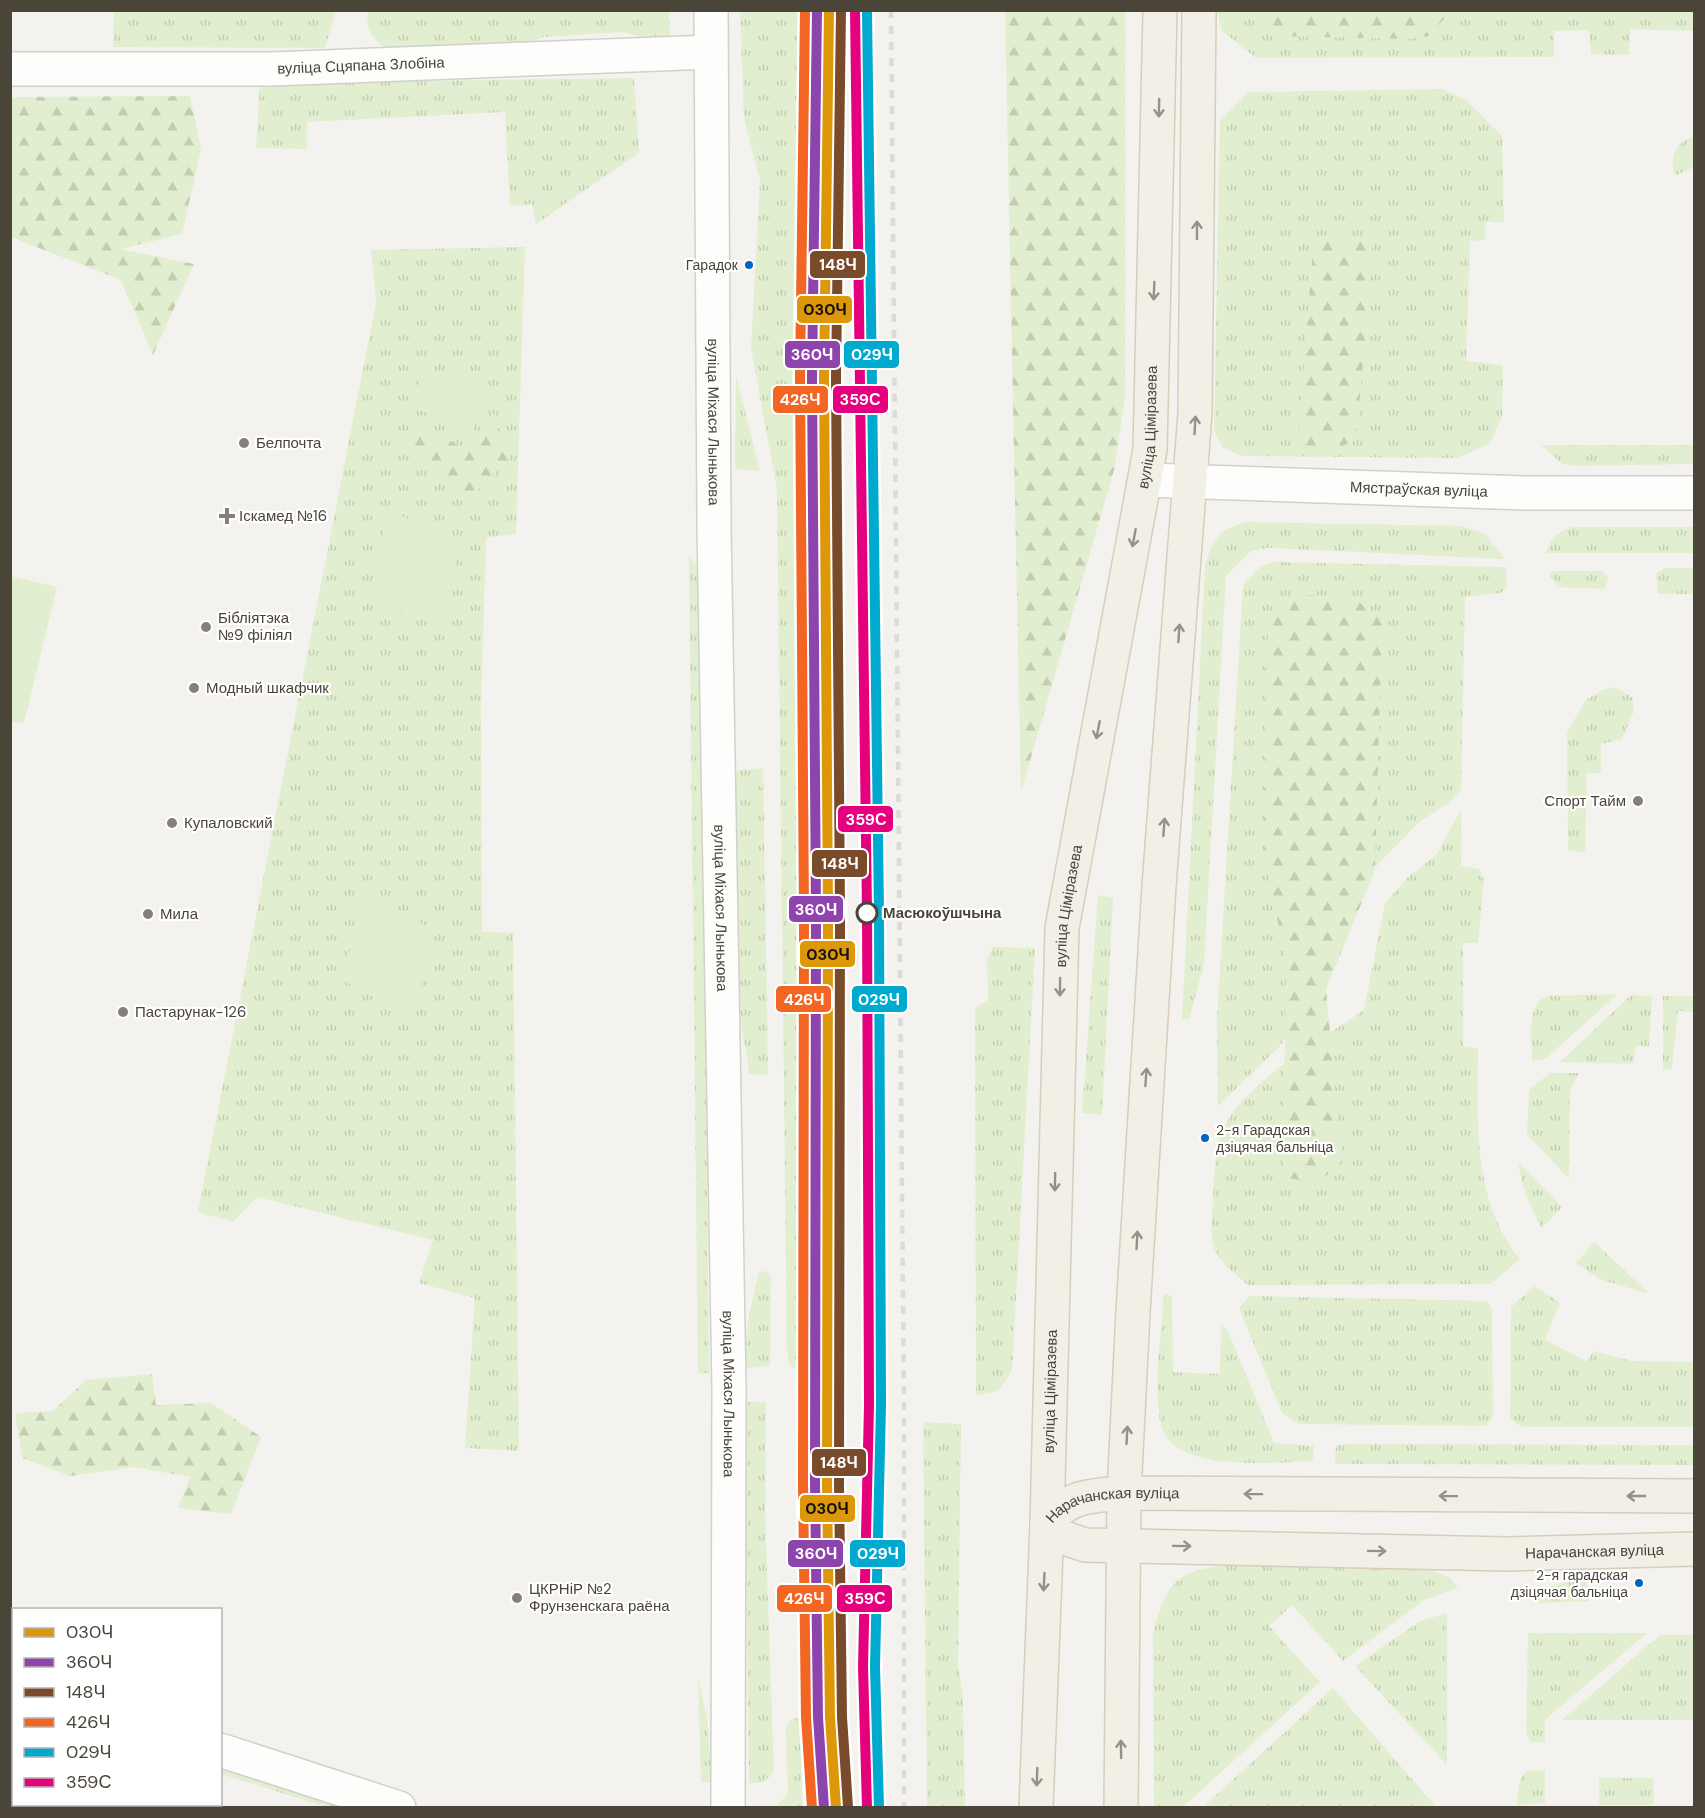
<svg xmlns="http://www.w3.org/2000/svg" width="1705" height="1818" font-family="'DM Sans',sans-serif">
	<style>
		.grass { fill: url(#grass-tufts) }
		.forest { fill: url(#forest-firs) }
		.green { fill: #e1eecf }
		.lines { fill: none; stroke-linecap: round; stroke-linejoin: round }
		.minor-casing { stroke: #d2d0cb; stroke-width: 36 }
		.major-casing { stroke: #d6cebb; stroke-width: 36 }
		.minor { stroke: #fdfdfc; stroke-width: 33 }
		.major { stroke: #f2efe6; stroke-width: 33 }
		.rail { stroke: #dbdbda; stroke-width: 4.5; stroke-dasharray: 8 8; stroke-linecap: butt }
		.rail-1-casing { stroke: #fff; stroke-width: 15 }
		.rail-2-casing { stroke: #fff; stroke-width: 15 }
		.rail-3-casing { stroke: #fff; stroke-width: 15 }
		.rail-4-casing { stroke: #fff; stroke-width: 15 }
		.rail-5-casing { stroke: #fff; stroke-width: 15 }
		.rail-6-casing { stroke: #fff; stroke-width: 15 }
		.rail-1 { stroke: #dd9709; stroke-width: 10 }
		.rail-2 { stroke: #8e44ad; stroke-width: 10 }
		.rail-3 { stroke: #7a4b2a; stroke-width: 10 }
		.rail-4 { stroke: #f26522; stroke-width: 10 }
		.rail-5 { stroke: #00a9ce; stroke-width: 10 }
		.rail-6 { stroke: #e5007d; stroke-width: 10 }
		.oneway { stroke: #969187 }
		.bus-dot { fill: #0065bd; stroke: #fff; stroke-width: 2 }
		.poi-dot { fill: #868178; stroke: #fff; stroke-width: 2 }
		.stop-dot { fill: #fff; stroke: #4b4439; stroke-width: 3 }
		.labels { text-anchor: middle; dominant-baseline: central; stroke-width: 4.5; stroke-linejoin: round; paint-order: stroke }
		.bus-label { font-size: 14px; fill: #4b4439; stroke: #fff; text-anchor: end }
		.street-label { font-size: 15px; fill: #4b4439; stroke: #fff }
		.poi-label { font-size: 15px; fill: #4b4439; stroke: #fff; text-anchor: start }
		.stop-label { font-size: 15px; font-weight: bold; fill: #4b4439; stroke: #fff; text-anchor: start }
		.line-badge { stroke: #fff; stroke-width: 2 }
		.badge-label { font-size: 16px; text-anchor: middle; font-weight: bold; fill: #fff }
		.pale-badge-label { font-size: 16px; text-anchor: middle; font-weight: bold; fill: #111 }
	</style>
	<defs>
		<pattern id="grass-tufts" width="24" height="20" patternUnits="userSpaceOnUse" patternTransform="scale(1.5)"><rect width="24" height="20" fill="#e1eecf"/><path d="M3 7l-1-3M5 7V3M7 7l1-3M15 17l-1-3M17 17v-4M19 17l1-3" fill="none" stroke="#c3cdb2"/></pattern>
		<pattern id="forest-firs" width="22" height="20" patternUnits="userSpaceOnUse" patternTransform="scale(1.5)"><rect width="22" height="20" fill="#e1eecf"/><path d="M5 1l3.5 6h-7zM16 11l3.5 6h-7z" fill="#c3cdb2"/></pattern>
	</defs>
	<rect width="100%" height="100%" fill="#f4f2ee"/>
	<g class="grass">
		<path d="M368,10L669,11L670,44L622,32L543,37L523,47L388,49C372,39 365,29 368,10Z"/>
		<path d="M1451,10L1694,11V31L1630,29L1629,55L1591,54L1589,30L1554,31V57L1256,58L1222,31L1217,11H1255V21L1429,36Z"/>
		<path d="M114,11V10L336,11L325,48L113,47Z"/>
		<path d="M740,11H815L811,496L821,1371H803L790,1366L787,1349L777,489L751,349L760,180L744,119Z"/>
		<path d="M634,78L639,153L536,224L532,204L510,206L505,112L307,122V149L256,148L260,83Z"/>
		<path d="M1443,89L1467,101L1502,136L1504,222H1485V240L1470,241L1466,361L1503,365L1502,417L1490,443L1458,458L1242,456L1222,447L1214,430L1220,121L1249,92Z"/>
		<path d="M1694,137V167L1675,176C1669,157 1675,142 1694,137Z"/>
		<path d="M525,247L516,534L486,538L481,709L482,932L513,933L519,1451L465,1448L475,1298L419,1283L433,1240L257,1197L233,1222L198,1212L376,303L371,250Z"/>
		<path d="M736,375L760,471L735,469Z"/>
		<path d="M1541,445H1694V464L1577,466L1562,464Z"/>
		<path d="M1246,522L1462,526L1485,534L1505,559L1268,548L1251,551L1226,576L1204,965L1189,1019L1182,1020L1205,567C1212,539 1218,530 1246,522Z"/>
		<path d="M1571,527H1694V553H1546C1549,538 1558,533 1571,527Z"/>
		<path d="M689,556L698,568L701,602L709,1373H698Z"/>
		<path d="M1274,562L1506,567L1507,586L1501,593L1465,597L1461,790L1447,804L1418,823L1364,879L1326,989L1278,1048L1218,1106L1217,1020L1243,584L1262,565Z"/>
		<path d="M1665,568H1694V594H1658L1656,574Z"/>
		<path d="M1556,571H1602L1608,577L1605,589L1558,587L1549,573Z"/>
		<path d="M1615,687L1633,698L1634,711L1622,739L1601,744V773H1587L1585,852L1568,851L1567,732L1586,700L1600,691Z"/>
		<path d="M763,768L768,1075L750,1074L738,1006L733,771Z"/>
		<path d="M1461,809V866L1479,869L1484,879L1478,943H1463V1047L1478,1048C1478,1121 1471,1199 1520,1259L1491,1284L1248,1285C1208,1251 1210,1250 1213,1199C1214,1181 1214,1162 1218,1144C1230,1089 1320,1041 1364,1010L1385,903L1408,877L1437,854Z"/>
		<path d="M1098,895L1113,898L1102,1115L1082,1113Z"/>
		<path d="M993,947L1035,948L1012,1371L998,1391L976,1395L975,1008L988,1000L987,959Z"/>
		<path d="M1618,994L1545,1059L1532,1061C1532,1041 1525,1004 1547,996Z"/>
		<path d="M1631,995L1652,996L1649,1047L1636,1046L1633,1064L1560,1062Z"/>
		<path d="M1663,996H1694V1012L1678,1011L1672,1069L1663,1070Z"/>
		<path d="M1550,1073H1579L1570,1090L1569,1179L1527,1134L1529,1090Z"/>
		<path d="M1518,1162L1562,1207L1542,1228C1529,1206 1522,1187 1518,1162Z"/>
		<path d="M1594,1242L1650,1294L1599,1279L1576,1263Z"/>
		<path d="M766,1271L771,1276L770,1366L747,1368C741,1343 753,1297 759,1272Z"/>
		<path d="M1535,1286L1560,1303L1545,1340L1587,1361L1594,1351L1632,1361L1694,1362V1427H1522L1510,1419L1511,1307Z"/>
		<path d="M1164,1294L1172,1296L1173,1372L1220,1374L1221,1325L1228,1331L1274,1443L1314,1446L1313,1461C1277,1462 1181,1473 1163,1431C1151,1400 1162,1328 1164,1294Z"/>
		<path d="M1250,1296L1487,1301L1492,1308L1493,1417L1486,1426L1298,1424L1282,1413L1239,1308Z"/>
		<path d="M744,1402H766L765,1513L774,1772L762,1783H749Z"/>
		<path d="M923,1422L961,1424L958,1665L963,1697L965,1807H927Z"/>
		<path d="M1348,1444L1694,1445V1465L1335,1464L1336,1445Z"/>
		<path d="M1238,1565L1421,1567L1449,1577L1458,1588L1424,1600L1343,1661L1292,1605L1269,1626L1320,1682L1183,1807L1154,1808L1153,1634C1167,1578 1179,1568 1238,1565Z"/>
		<path d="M1587,1580L1588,1601L1537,1603C1546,1581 1567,1582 1587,1580Z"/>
		<path d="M1447,1613V1765L1355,1666L1420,1621Z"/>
		<path d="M1528,1633H1647L1545,1720V1742H1531L1526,1733Z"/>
		<path d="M1660,1635H1694V1720H1562Z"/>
		<path d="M698,1678L707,1718L712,1782H701Z"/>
		<path d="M1333,1688L1436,1807H1203Z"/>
		<path d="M823,1712L825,1716L800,1720L802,1807H776L788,1793L786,1730L790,1720Z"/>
		<path d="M221,1765L351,1807H326L221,1774Z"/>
		<path d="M1545,1770V1803L1516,1805L1520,1780L1526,1771Z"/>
		<path d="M1599,1778H1653L1654,1805H1599Z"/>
	</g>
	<g class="forest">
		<path d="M1005,11H1125V398L1114,470L1021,792Z"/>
		<path d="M1255,11V10L1451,11L1429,36L1410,39L1276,36L1263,33L1255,21Z"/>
		<path d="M190,96L201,150L182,234L120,249L194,264L153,355L121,280L11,237V97Z"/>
		<path d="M1324,236H1370L1373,255L1356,439L1336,450L1305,449L1298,440L1312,260Z"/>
		<path d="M493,413L511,457L467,501L417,462L406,416L468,451Z"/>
		<path d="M1308,595L1354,598L1382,621L1375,870L1326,989L1342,1163L1317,1183L1283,1177L1286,959L1264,859L1268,613Z"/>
		<path d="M152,1374L156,1405L211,1403L261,1437L231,1514L178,1508L190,1477L133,1467L70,1476L22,1458L15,1413L53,1411L86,1380Z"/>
	</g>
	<g class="green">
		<path d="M426,369L486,383L473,432L408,405Z"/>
		<path d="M388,509L460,545L441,627L369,596Z"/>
		<path d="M10,576L57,587L24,723L11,721Z"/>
		<path d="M362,893L434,930L415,1012L343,981Z"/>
	</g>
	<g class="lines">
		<defs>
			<g id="minor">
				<path id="s1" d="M711,10L714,527L729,1388L728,1808"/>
				<path id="s2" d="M10,69H272L711,52"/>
				<path id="s3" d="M1145,480L1525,493H1694"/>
				<path d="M10,1681L14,1682"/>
				<path d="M220,1750L399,1808"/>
			</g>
			<g id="major">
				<path id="s4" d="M1047,1523C1068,1495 1091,1496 1124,1493L1694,1496"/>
				<path id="s5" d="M1047,1523L1053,1534L1085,1545L1507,1554L1694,1549"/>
				<path id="s6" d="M1036,1808L1047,1523L1062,928L1150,450L1160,10"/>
				<path d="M1121,1808L1124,1493L1133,1312L1159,886L1195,413L1199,10"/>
			</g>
		</defs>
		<use href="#minor" class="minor-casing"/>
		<use href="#major" class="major-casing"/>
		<use href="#minor" class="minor"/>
		<use href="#major" class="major"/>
		<path class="rail" d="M891,10L904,1402V1808"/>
		<defs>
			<path id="rail-1" d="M829,10L824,377L828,913L827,1483L830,1717L836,1808"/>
			<path id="rail-2" d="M817,10L812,377L816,913L815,1483L818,1717L824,1808"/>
			<path id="rail-3" d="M841,10L836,377L840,913L839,1483L842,1717L848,1807"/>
			<path id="rail-4" d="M805,10L800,377L804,913L803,1483L806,1717L812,1808"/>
			<path id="rail-5" d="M867,10L879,913L881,1405L875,1667L879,1808"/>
			<path id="rail-6" d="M855,10L867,913L869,1405L863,1667L867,1808"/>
		</defs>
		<use href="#rail-1" class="rail-1-casing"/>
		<use href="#rail-2" class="rail-2-casing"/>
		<use href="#rail-3" class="rail-3-casing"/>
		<use href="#rail-4" class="rail-4-casing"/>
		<use href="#rail-5" class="rail-5-casing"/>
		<use href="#rail-6" class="rail-6-casing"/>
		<use href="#rail-1" class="rail-1"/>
		<use href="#rail-2" class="rail-2"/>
		<use href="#rail-3" class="rail-3"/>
		<use href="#rail-4" class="rail-4"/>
		<use href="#rail-5" class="rail-5"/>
		<use href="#rail-6" class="rail-6"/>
	</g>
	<defs><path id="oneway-shaft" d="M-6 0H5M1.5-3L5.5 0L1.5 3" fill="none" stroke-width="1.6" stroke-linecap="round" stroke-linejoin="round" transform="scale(1.5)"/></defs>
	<g class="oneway">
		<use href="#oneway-shaft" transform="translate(1159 108) rotate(91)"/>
		<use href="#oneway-shaft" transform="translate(1197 230) rotate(-90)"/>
		<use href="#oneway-shaft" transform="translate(1154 291) rotate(92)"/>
		<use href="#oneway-shaft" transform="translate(1195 425) rotate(-87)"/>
		<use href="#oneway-shaft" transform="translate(1134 538) rotate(101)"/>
		<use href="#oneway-shaft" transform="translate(1179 633) rotate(-86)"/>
		<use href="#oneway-shaft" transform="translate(1098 730) rotate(101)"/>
		<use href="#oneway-shaft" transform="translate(1164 827) rotate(-86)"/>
		<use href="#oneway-shaft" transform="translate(1060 987) rotate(91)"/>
		<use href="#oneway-shaft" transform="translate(1146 1077) rotate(-86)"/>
		<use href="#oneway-shaft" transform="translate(1055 1182) rotate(91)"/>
		<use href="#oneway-shaft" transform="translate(1137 1240) rotate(-87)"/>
		<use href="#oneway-shaft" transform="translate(1127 1435) rotate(-87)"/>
		<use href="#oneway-shaft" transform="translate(1253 1494) rotate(-179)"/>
		<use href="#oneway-shaft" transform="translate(1448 1496) rotate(-179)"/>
		<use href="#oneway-shaft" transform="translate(1636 1496) rotate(180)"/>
		<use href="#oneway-shaft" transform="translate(1182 1546) rotate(1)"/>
		<use href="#oneway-shaft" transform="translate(1377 1551) rotate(1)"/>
		<use href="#oneway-shaft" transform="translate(1044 1582) rotate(93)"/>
		<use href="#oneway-shaft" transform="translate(1121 1749) rotate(-91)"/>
		<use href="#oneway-shaft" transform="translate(1037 1777) rotate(92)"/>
	</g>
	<g class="bus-dot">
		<circle cx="749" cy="265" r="5"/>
		<circle cx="1205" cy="1138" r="5"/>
		<circle cx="1639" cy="1583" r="5"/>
	</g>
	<g class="poi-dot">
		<circle cx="244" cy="443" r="6"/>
		<path d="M224 507h6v6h6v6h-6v6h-6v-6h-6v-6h6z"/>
		<circle cx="206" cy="627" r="6"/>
		<circle cx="194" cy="688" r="6"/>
		<circle cx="1638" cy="801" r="6"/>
		<circle cx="172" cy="823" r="6"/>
		<circle cx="148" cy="914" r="6"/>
		<circle cx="123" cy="1012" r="6"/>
		<circle cx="517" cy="1598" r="6"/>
	</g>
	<circle class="stop-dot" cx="867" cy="913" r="10"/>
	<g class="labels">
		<g class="bus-label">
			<text x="738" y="265">Гарадок</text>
			<text x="1216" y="1130" text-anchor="start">2-я Гарадская<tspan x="1216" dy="17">дзіцячая бальніца</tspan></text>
			<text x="1628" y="1575">2-я гарадская<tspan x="1628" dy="17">дзіцячая бальніца</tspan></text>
		</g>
		<g class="street-label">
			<text stroke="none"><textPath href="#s2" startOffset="351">вуліца Сцяпана Злобіна</textPath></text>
			<text stroke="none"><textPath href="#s1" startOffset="412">вуліца Міхася Лынькова</textPath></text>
			<text stroke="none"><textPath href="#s6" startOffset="1389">вуліца Ціміразева</textPath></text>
			<text stroke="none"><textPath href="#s3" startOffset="274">Мястраўская вуліца</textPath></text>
			<text stroke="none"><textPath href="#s6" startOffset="903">вуліца Ціміразева</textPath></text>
			<text stroke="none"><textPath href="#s1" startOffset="898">вуліца Міхася Лынькова</textPath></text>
			<text stroke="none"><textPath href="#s6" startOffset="417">вуліца Ціміразева</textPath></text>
			<text stroke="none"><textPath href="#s1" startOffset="1384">вуліца Міхася Лынькова</textPath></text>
			<text stroke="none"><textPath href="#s4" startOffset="72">Нарачанская вуліца</textPath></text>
			<text stroke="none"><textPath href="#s5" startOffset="556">Нарачанская вуліца</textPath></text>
		</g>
		<g class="poi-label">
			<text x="256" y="443">Белпочта</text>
			<text x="239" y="516">Іскамед №16</text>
			<text x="218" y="618">Бібліятэка<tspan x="218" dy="17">№9 філіял</tspan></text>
			<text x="206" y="688">Модный шкафчик</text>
			<text x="1626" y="801" text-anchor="end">Спорт Тайм</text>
			<text x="184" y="823">Купаловский</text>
			<text x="160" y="914">Мила</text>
			<text x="135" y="1012">Пастарунак-126</text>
			<text x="529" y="1589">ЦКРНіР №2<tspan x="529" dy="17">Фрунзенскага раёна</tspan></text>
		</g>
		<g class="stop-label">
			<text x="883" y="913">Масюкоўшчына</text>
		</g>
	</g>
	<g class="line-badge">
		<rect x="809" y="250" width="57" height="29" rx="6" fill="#7a4b2a"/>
		<rect x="796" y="295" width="57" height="29" rx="6" fill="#dd9709"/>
		<rect x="843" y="340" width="57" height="29" rx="6" fill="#00a9ce"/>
		<rect x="784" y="340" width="57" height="29" rx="6" fill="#8e44ad"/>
		<rect x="832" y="385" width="57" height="29" rx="6" fill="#e5007d"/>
		<rect x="772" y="385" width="57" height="29" rx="6" fill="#f26522"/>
		<rect x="837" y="805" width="57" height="28" rx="6" fill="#e5007d"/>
		<rect x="811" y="849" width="57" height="29" rx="6" fill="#7a4b2a"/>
		<rect x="788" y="895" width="56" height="28" rx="6" fill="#8e44ad"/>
		<rect x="799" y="940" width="57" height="28" rx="6" fill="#dd9709"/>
		<rect x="851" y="985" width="57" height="28" rx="6" fill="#00a9ce"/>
		<rect x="775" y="985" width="57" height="28" rx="6" fill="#f26522"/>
		<rect x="811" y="1448" width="56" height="29" rx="6" fill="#7a4b2a"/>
		<rect x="799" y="1494" width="57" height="29" rx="6" fill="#dd9709"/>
		<rect x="849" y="1539" width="57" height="29" rx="6" fill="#00a9ce"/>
		<rect x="787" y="1539" width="57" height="29" rx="6" fill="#8e44ad"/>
		<rect x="836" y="1584" width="57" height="29" rx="6" fill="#e5007d"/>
		<rect x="776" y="1584" width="57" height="29" rx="6" fill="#f26522"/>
	</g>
	<g class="badge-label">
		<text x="838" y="270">148Ч</text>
		<text x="872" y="360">029Ч</text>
		<text x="812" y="360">360Ч</text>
		<text x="860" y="405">359С</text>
		<text x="800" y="405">426Ч</text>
		<text x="866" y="825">359С</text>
		<text x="840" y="869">148Ч</text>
		<text x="816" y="915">360Ч</text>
		<text x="879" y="1005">029Ч</text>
		<text x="804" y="1005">426Ч</text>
		<text x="839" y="1468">148Ч</text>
		<text x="878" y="1559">029Ч</text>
		<text x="816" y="1559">360Ч</text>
		<text x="865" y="1604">359С</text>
		<text x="804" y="1604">426Ч</text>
	</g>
	<g class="pale-badge-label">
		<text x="825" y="315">030Ч</text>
		<text x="828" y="960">030Ч</text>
		<text x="827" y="1514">030Ч</text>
	</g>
	<rect width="1705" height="1818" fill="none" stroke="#4b4439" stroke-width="24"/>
	<rect x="12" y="1608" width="210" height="198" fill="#ffffff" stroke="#b7b4b0" stroke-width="1.5"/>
	<rect x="24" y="1628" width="30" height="9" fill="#dd9709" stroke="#b7b4b0" stroke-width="1.5"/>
	<text x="66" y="1638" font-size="18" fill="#4b4439">030Ч</text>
	<rect x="24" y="1658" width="30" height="9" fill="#8e44ad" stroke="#b7b4b0" stroke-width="1.5"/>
	<text x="66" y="1668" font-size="18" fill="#4b4439">360Ч</text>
	<rect x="24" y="1688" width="30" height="9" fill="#7a4b2a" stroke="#b7b4b0" stroke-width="1.5"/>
	<text x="66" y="1698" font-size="18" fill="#4b4439">148Ч</text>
	<rect x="24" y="1718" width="30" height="9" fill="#f26522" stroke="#b7b4b0" stroke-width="1.5"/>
	<text x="66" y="1728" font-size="18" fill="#4b4439">426Ч</text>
	<rect x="24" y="1748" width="30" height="9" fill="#00a9ce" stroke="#b7b4b0" stroke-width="1.5"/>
	<text x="66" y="1758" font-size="18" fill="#4b4439">029Ч</text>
	<rect x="24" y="1778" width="30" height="9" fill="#e5007d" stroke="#b7b4b0" stroke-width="1.5"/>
	<text x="66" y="1788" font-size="18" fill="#4b4439">359С</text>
</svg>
